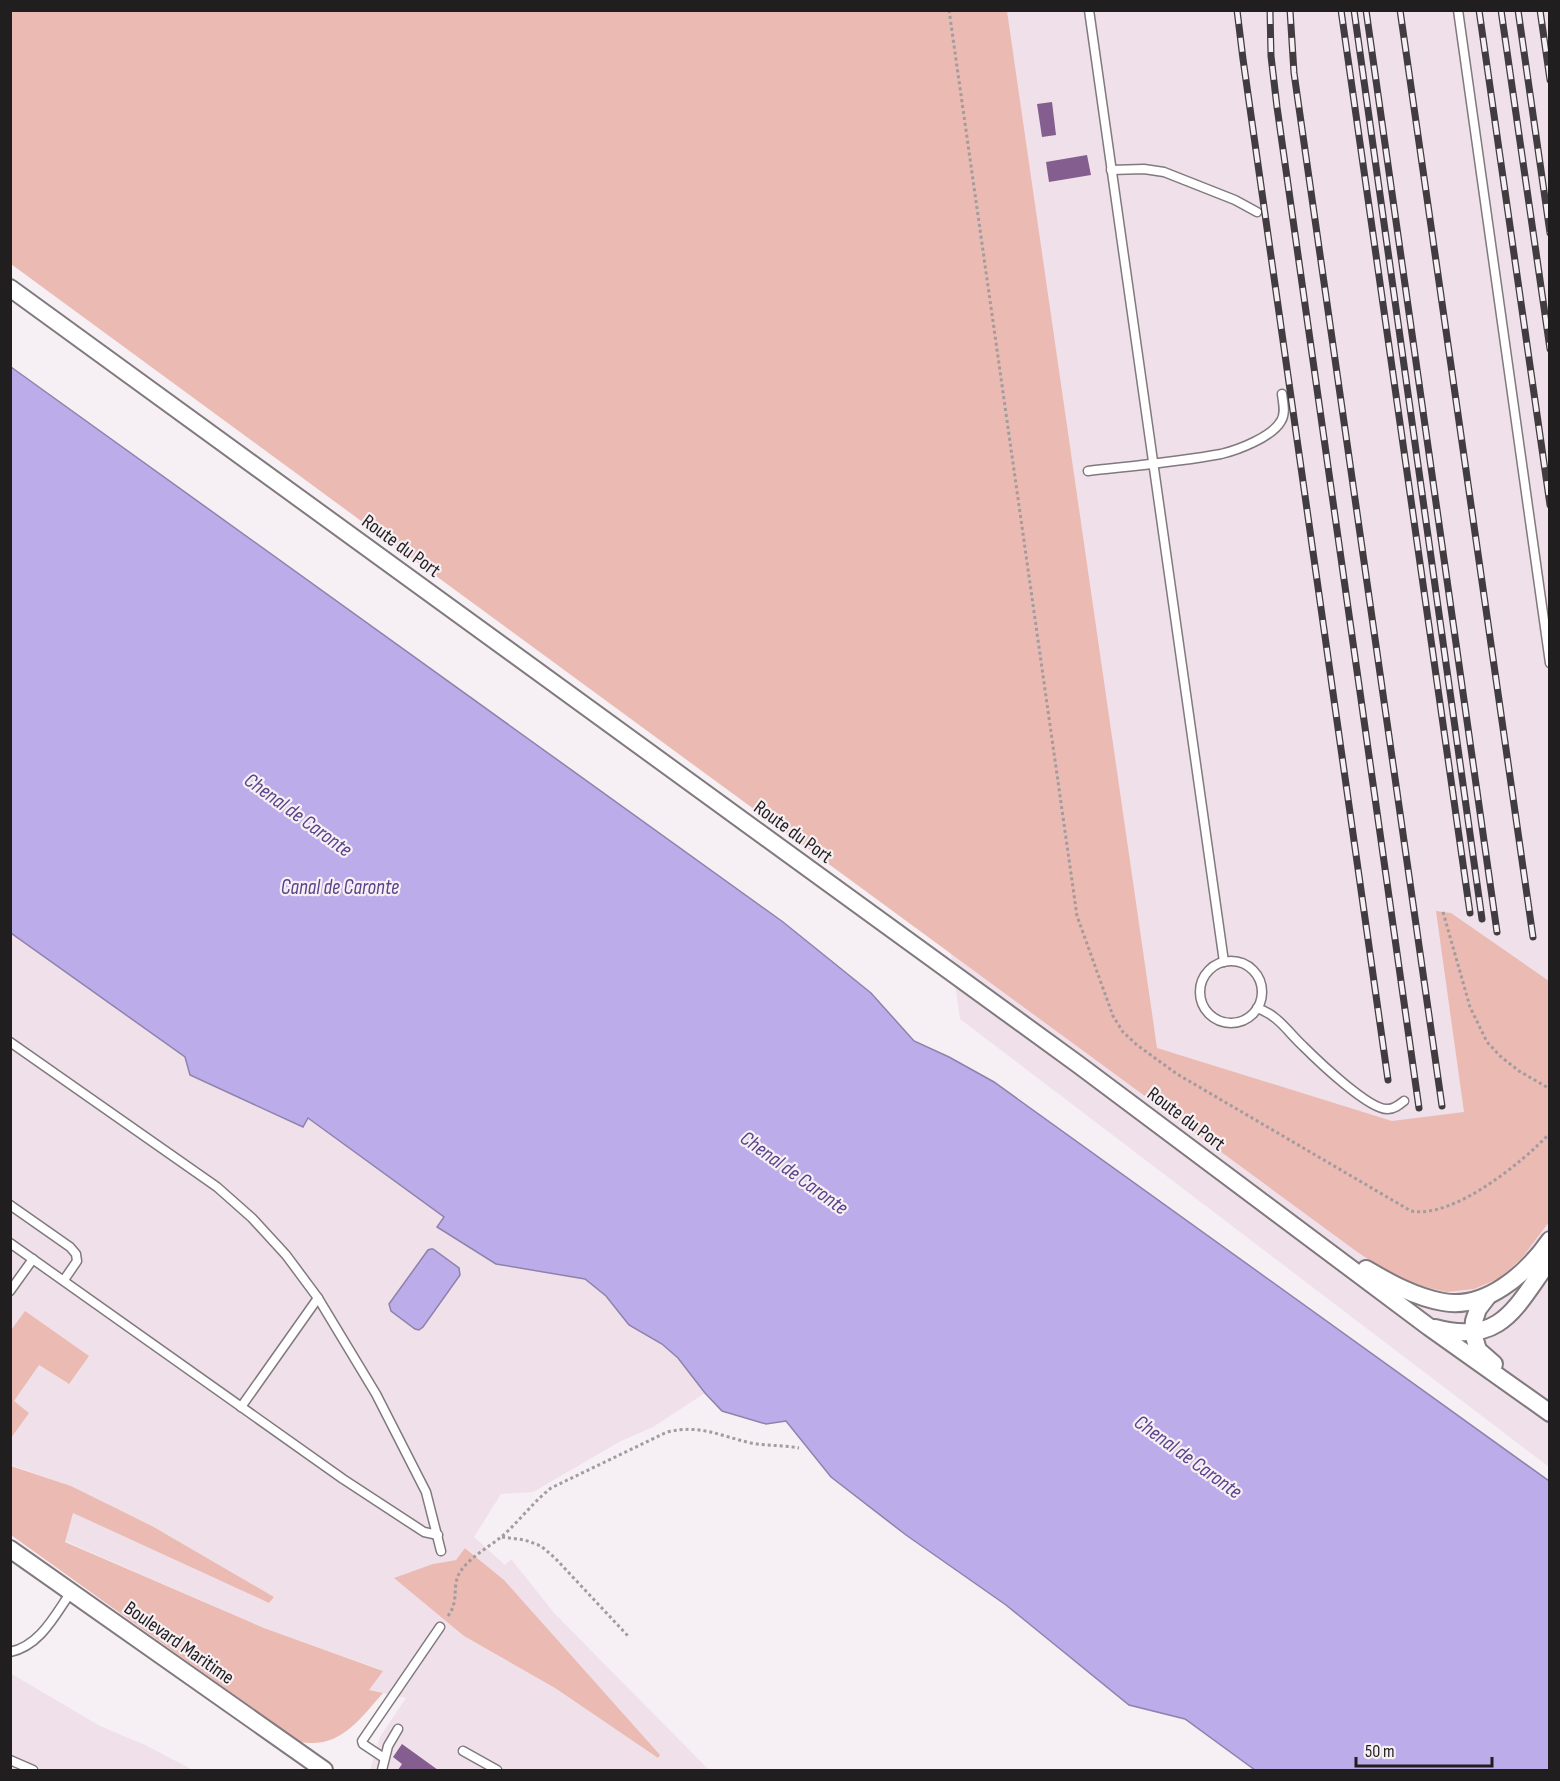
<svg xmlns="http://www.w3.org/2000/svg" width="1560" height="1781" font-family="'Sofia Sans Condensed',sans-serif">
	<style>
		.built { fill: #efe0e9; fill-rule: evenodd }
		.green { fill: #ebbab2 }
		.water { fill: #bcadea; stroke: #8e82ad; stroke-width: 1.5 }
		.building { fill: #855e90 }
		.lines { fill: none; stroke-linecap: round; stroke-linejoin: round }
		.service-casing { stroke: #80797d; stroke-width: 11 }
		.minor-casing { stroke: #80797d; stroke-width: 20 }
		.path { stroke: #a29c9f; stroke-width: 3; stroke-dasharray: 3 3; stroke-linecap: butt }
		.service { stroke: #fff; stroke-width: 8 }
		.minor { stroke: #fff; stroke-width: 16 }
		.rail-casing { stroke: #403c3f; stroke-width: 7 }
		.rail { stroke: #f6eff3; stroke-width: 4.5; stroke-dasharray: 14; stroke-linecap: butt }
		.labels { text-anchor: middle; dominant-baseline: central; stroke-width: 4.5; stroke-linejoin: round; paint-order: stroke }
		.street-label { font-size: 20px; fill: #211e20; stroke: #f6eff3 }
		.water-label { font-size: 21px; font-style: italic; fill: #5a438c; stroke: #f6eff3 }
	</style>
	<rect width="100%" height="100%" fill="#f6eff3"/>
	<g class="built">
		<path d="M818,11H1549V1467L960,1019Z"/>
		<path d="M11,933L185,1057L190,1075L302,1127L308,1118L445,1217L437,1227L496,1264L585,1279L606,1296L629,1325L662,1344L679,1358L705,1393L653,1427L621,1441L533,1492L501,1494L474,1537L505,1565L511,1559L555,1614L709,1770H370L380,1737L406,1698L369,1690L382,1670L264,1628L65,1541L73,1513L269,1603L274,1597L152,1526L71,1486L11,1465V1438L28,1413L14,1401L39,1365L68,1384L25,1311L11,1330ZM466,1548L504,1580L659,1755L658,1758L555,1688L464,1636L433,1564L456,1560Z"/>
		<path d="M10,1673L100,1726L145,1745L193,1770H11Z"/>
	</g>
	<g class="green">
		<path d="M11,11H1007L1157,1048L1392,1121L1464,1112L1436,911L1451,913L1549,981V1222L1522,1258L1500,1278L1474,1289L1447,1292L1417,1285L1393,1276L1356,1251L11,264Z"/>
		<path d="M25,1311L89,1356L69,1384L39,1365L14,1401L29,1413L11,1438V1330Z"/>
		<path d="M11,1466L71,1486L152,1526L274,1597L269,1603L73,1513L65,1542L264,1628L383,1671L369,1690L383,1693C359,1720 340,1749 300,1742L11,1535Z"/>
		<path d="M465,1548L504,1580L660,1755L658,1758L555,1688L464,1636L394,1578L433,1564L456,1560Z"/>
	</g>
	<g class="water">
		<path d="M11,367L783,922L871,993L914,1041L949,1057L994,1082L1549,1481V1770H1255L1185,1719L1129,1705L1006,1605L906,1535L831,1477L786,1421L766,1424L722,1411L705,1393L678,1358L662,1344L629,1325L606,1296L585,1279L496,1264L437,1227L444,1217L308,1118L303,1127L190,1075L185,1057L11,933Z"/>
		<path d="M431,1249H433L459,1268L460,1275L423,1327L419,1330L415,1329L391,1311L389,1304L428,1250Z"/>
	</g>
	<g class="building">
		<path d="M1052,102L1056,135L1042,137L1037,104Z"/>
		<path d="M1087,155L1091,175L1049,182L1046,162Z"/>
		<path d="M402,1744L438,1770H398L402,1764L393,1757Z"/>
	</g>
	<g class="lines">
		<defs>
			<g id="service">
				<path d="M1089,10L1224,962"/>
				<path d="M1458,10L1550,663"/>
				<path d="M1111,170L1144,169L1164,172L1235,200L1257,212"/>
				<path d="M1088,471C1132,466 1178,462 1221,454C1238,450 1272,437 1281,421C1286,413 1283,403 1282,394"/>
				<circle cx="1231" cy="992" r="31"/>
				<path d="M1257,1008C1278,1015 1288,1032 1303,1046C1317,1060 1370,1111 1388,1109C1394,1109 1399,1105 1404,1101"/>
				<path d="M10,1042L217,1187L252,1218L286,1255L318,1298L376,1394L426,1492L441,1551"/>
				<path d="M10,1205L70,1247L76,1254L77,1261L64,1280"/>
				<path d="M10,1243L343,1479L424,1532L438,1535"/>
				<path d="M10,1291L33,1259"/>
				<path d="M241,1407L318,1298"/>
				<path d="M10,1652C40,1646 55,1615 71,1592"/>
				<path d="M463,1751L497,1770"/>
				<path d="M384,1758L363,1744L362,1741L440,1627"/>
				<path d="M10,1760L33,1770"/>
				<path d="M382,1770L388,1746L398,1729"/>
			</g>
			<g id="minor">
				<path d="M10,288L1079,1065L1429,1327L1550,1413"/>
				<path d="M1366,1269C1390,1283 1415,1297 1443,1302C1486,1310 1527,1273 1550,1240"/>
				<path d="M1488,1296L1478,1309L1474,1321L1473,1333L1478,1350L1494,1364"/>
				<path d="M1435,1328C1502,1346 1516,1306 1550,1260"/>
				<path d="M10,1549L324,1770"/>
			</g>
		</defs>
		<use href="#service" class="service-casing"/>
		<use href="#minor" class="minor-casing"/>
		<g class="path">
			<path d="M949,10L1077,916L1113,1016L1123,1032L1137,1045L1177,1074L1411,1211C1453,1219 1522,1163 1550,1133"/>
			<path d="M1443,912L1470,1007L1487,1042L1500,1056L1519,1071L1550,1089"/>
			<path d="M502,1537L525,1540L541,1546L555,1558L628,1636"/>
			<path d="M448,1616C460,1600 451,1587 460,1572C469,1558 487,1548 500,1538C518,1523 532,1503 551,1488L667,1432C700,1424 720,1436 751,1443C767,1446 783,1445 799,1448"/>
		</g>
		<use href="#service" class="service"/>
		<use href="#minor" class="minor"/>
		<defs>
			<g id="rail">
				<path d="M1237,10L1243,59L1388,1080"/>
				<path d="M1270,10L1271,56L1277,107L1419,1108"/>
				<path d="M1290,10L1294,73L1442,1106"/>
				<path d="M1341,10L1470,913"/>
				<path d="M1354,10L1482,919"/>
				<path d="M1366,10L1497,932"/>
				<path d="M1400,10L1533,937"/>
				<path d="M1479,10L1550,505"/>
				<path d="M1501,10L1550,349"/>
				<path d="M1518,10L1550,233"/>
				<path d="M1540,10L1550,80"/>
			</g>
		</defs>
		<use href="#rail" class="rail-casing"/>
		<use href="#rail" class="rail"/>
	</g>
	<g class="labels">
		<g class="street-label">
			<text transform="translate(401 546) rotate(36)">Route du Port</text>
			<text transform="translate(793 832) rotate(36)">Route du Port</text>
			<text transform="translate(1186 1119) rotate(37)">Route du Port</text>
			<text transform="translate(179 1643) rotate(35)">Boulevard Maritime</text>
		</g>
		<g class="water-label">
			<text transform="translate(298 815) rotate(36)">Chenal de Caronte</text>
			<text x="340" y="887">Canal de Caronte</text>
			<text transform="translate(794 1173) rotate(36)">Chenal de Caronte</text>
			<text transform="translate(1188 1457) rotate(36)">Chenal de Caronte</text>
		</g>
	</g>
	<rect width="1560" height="1781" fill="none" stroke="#211e20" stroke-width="24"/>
	<path d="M1356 1757v9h136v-9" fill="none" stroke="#211e20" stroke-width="3"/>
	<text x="1365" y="1757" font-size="18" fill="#211e20" stroke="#f6eff3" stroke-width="4.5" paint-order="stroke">50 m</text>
</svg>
